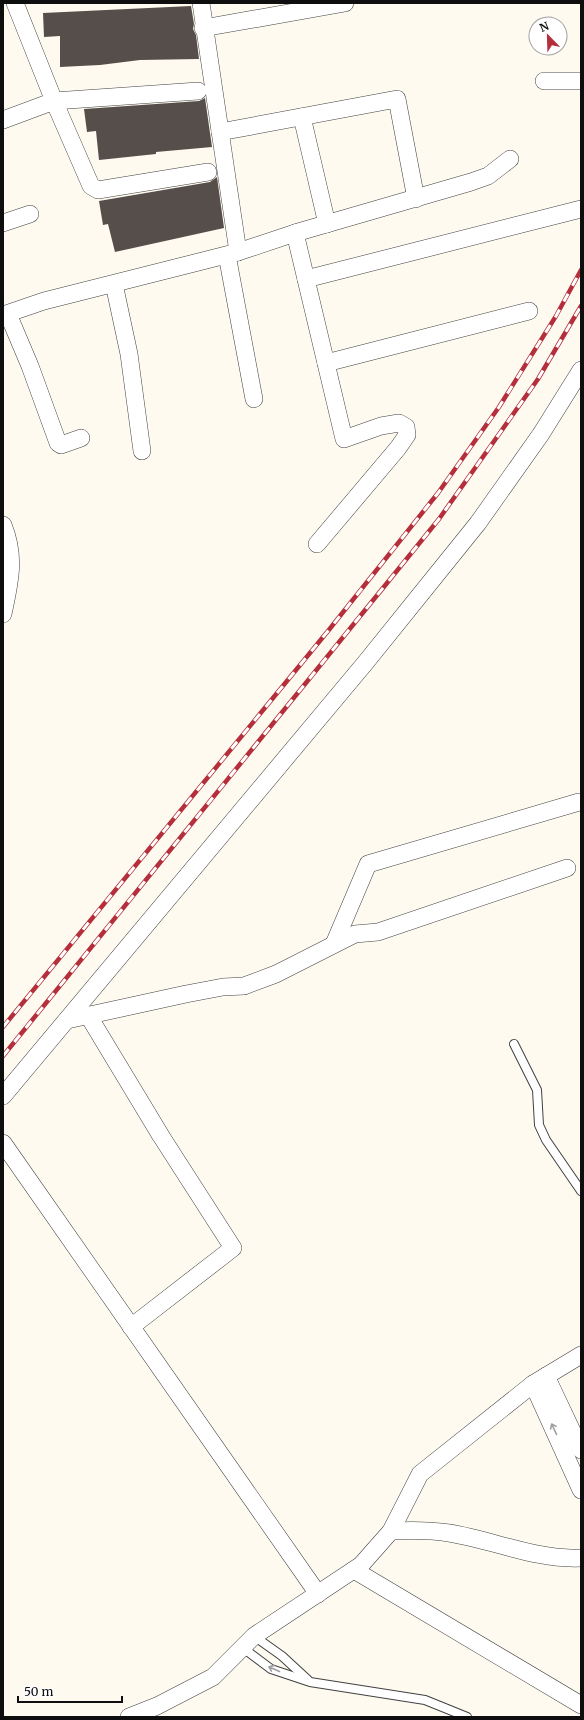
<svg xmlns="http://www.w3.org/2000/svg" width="584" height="1720" font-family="Merriweather,serif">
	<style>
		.building { fill: #554e4b }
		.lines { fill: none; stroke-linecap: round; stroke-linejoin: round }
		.lane-casing { stroke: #414141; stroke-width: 10 }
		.street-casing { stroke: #414141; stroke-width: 18 }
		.lane { stroke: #fff; stroke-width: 8 }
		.street { stroke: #fff; stroke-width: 17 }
		.rail-casing { stroke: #b42f3b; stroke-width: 4.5 }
		.rail { stroke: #fff; stroke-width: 3; stroke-dasharray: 9; stroke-linecap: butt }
		.oneway { stroke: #9f9f9f }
	</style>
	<rect width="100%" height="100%" fill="#fefaef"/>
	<g class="building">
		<path d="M191,6L194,24L193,29L196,35L199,59L140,60L100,65L60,67V36L44,37L43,13Z"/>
		<path d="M205,98L212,147L156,152V154L99,160L96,131L87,132L84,109L199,101Z"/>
		<path d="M217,177L224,228L115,252L108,224L103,225L99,201L210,182Z"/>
	</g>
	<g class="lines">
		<defs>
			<g id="lane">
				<path d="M514,1044L537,1090L539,1125L546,1140L581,1191"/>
				<path d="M254,1636L282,1656L308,1680"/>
				<path d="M243,1648L271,1669L310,1682L425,1700L467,1717"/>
			</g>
			<g id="street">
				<path d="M15,3L54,101L91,186L98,190L208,172"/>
				<path d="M201,3L238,252"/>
				<path d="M203,28L345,3"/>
				<path d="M544,81H581"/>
				<path d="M302,117L327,224"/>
				<path d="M3,120L54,101L198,91"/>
				<path d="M220,132L397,99L416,199"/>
				<path d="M3,223L30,214"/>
				<path d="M295,233L344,439L381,426L399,423L406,427L407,435L398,448L317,544"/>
				<path d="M227,255L254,399"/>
				<path d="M306,279L581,209"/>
				<path d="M114,284L129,354L142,451"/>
				<path d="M8,314L30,366L58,443L61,445L81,438"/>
				<path d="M3,315L44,301L238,252L295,233L471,182L488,176L510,159"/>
				<path d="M326,363L529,311"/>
				<path d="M3,525C16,557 10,581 3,614"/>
				<path d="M334,944L368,864L579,802"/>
				<path d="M88,1015L161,1136L233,1248L131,1327"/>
				<path d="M67,1020L186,994L223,987L244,986L276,974L355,934L378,932L567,868"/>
				<path d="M3,1096L366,662L478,523L541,434L581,370"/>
				<path d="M3,1143L318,1594"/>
				<path d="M546,1376L581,1450"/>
				<path d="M533,1384L581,1490"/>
				<path d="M391,1531C411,1530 430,1530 449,1533C493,1540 536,1560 581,1558"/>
				<path d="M354,1570L581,1705"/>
				<path d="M129,1717L157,1706L213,1677L254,1636L361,1565L391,1531L420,1474L533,1384L581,1355"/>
			</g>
		</defs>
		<use href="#lane" class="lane-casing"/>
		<use href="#street" class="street-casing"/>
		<use href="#lane" class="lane"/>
		<use href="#street" class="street"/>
		<defs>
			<g id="rail">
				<path d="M3,1027L328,631L438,493L499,407L556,316L581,270"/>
				<path d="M3,1056L439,519L538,379L581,306"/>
			</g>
		</defs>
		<use href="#rail" class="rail-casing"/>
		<use href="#rail" class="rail"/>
	</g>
	<defs><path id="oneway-shaft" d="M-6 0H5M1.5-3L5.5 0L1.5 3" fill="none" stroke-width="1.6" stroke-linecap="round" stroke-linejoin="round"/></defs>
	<g class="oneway">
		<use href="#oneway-shaft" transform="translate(554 1429) rotate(-115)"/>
		<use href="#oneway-shaft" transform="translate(274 1669) rotate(-156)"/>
	</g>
	<rect width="584" height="1720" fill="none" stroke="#0e0e0e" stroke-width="8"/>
	<g transform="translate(548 36) rotate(337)"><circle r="19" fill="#ffffff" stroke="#9f9f9f"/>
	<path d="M0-3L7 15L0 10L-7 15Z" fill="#b42f3b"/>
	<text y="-6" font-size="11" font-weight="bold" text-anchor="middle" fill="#0e0e0e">N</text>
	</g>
	<path d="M18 1696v6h104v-6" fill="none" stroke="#0e0e0e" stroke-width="2"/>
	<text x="24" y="1696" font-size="12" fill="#0e0e0e" stroke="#ffffff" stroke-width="3" paint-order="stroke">50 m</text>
</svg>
